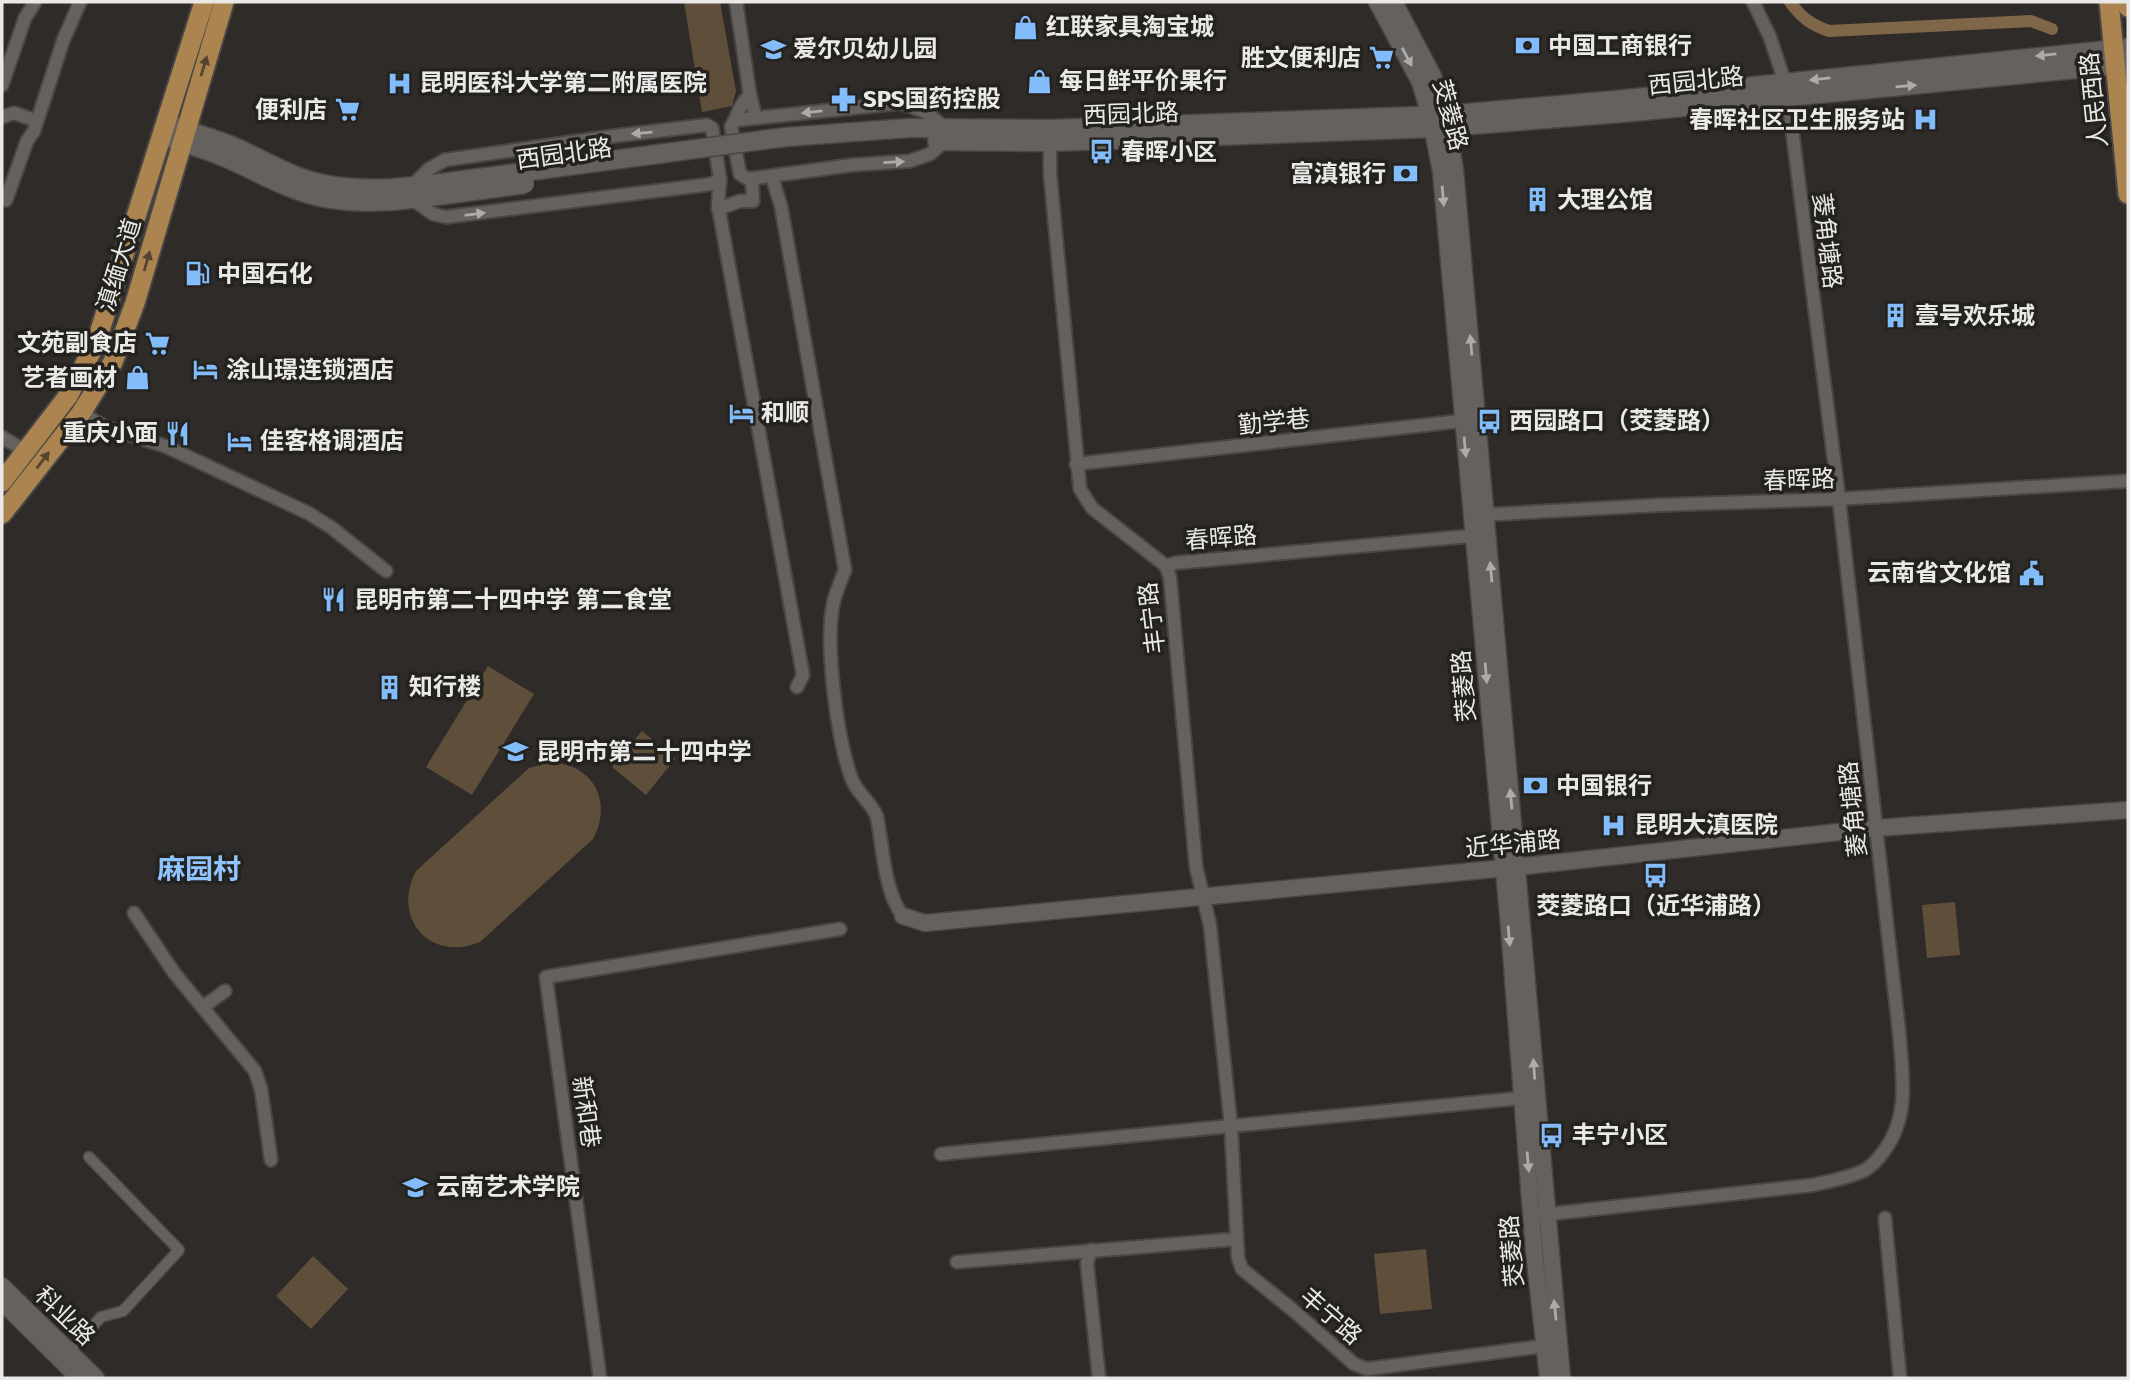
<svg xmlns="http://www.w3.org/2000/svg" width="2130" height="1380" font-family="'Fira Sans','Noto Sans SC',sans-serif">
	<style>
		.green { fill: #5f4e3a }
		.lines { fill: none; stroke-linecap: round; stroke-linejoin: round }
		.canal { stroke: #806648; stroke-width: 12 }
		.pedestrian-casing { stroke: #494745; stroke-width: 13 }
		.minor-casing { stroke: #494745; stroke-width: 16 }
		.tertiary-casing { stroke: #494745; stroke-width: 19 }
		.secondary-casing { stroke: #494745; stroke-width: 21 }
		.primary-casing { stroke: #494745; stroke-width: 23 }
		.pedestrian { stroke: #64615f; stroke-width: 10 }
		.minor { stroke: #64615f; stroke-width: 12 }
		.tertiary { stroke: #64615f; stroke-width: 16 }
		.secondary { stroke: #64615f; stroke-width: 18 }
		.primary { stroke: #ac844f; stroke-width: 19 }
		.secondary-bridge-casing { stroke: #494745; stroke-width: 21; stroke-linecap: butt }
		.secondary-bridge { stroke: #64615f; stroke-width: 18 }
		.oneway { fill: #aeacaa }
		.oneway2 { fill: #544430 }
		.labels { text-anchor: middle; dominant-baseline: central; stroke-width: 7; stroke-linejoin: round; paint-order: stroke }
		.poi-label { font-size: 24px; font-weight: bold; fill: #eae9e7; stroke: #24221f; text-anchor: start }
		.street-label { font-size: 24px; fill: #eae9e7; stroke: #24221f }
		.quarter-label { font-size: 28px; font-weight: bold; fill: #8fc4fe; stroke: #24221f }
	</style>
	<rect width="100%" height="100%" fill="#2e2b29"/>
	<g class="green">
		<path d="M684,2H720L736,91L732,106L702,112Z"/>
		<path d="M488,666L534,694L472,795L426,767Z"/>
		<path d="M642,731L675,759L646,795L612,767Z"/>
		<path d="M550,762C593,764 613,801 593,839L480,942C430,963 391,918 416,871L529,768Z"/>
		<path d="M1955,902L1960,955L1927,958L1922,905Z"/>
		<path d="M1426,1249L1432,1309L1380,1314L1374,1254Z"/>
		<path d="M313,1256L348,1289L311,1329L276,1296Z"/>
	</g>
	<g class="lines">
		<path class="canal" d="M1790,2C1801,17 1811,25 1829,31L2031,21L2052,29"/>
		<defs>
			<path id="pedestrian" d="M69,1352L101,1317L123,1311L179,1250L89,1157"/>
			<g id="minor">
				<path d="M736,2L750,95"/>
				<path d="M1753,2L1770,37L1785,83"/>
				<path d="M2,85L25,18L35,2"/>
				<path d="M2,117L14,113L37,121"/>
				<path d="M756,118L750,95C739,105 738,115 731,127L740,174L748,179L852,165L910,161L930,154L945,141"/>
				<path d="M737,120L900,103L926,112L945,128"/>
				<path d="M1050,142V173L1080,489L1092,508L1166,566L1170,577L1196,867L1210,925L1231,1127L1238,1258L1242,1269L1294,1311L1354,1364L1367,1369L1544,1346"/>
				<path d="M772,177L781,206L845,570C841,580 837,590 834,600C824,641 837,737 851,777C856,793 871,801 877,817C883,847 884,892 903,916"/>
				<path d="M411,187L429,169L445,160L614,136L707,125L712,128L720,179L718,205L803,675L797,687"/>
				<path d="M412,199L433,214L446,217L712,184L720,179"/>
				<path d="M6,200L27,141L34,131L63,41L80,2"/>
				<path d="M718,209L740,201H753L752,179"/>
				<path d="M81,413L105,427L165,446L308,513L332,528L386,571"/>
				<path d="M2,437L25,451"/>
				<path d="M1076,464L1470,420"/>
				<path d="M1479,515L1659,505L1839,499L2128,481"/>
				<path d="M1166,566L1175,563L1481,535"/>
				<path d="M134,913L175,974L255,1071L261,1089L271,1160"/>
				<path d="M203,1007L225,991"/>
				<path d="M941,1154L1522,1098"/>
				<path d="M1540,1215L1813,1185C1830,1181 1849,1178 1865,1170C1873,1165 1879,1158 1884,1151C1911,1115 1902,1073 1899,1031L1839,499L1788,97"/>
				<path d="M1885,1218L1900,1378"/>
				<path d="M1091,1250L1087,1263L1099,1378"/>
				<path d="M957,1262L1236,1239"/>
				<path d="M600,1378L546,977L840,929"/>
			</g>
			<g id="tertiary">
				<path d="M1377,2L1420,82L1430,115L1441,172L1509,926L1534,1251L1548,1378"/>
				<path d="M1394,2L1433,76L1448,127L1455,170C1492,573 1523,976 1562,1378"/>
				<path d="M903,916L925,923L1516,867L1876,828L2128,810"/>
				<path d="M2,1286L96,1378"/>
				<path d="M2,1302L79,1378"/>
			</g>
			<g id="secondary">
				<path d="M174,126C193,133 212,138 230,145C261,158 291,178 324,184C368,193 412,187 456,181"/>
				<path d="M909,128L1051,129L1445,115L1616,100L2128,48"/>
				<path d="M170,138C189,145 208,150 226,158C257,171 287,190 320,197C366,207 413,199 459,193"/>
				<path d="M937,141L1050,142L1433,128L1622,113L2128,64"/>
			</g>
			<g id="primary">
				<path d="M2109,2L2128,194"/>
				<path d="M2128,2V7"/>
				<path d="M2,482L68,396L96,343L204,2"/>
				<path d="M2,514L81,413L113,362L135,303L224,2"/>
			</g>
		</defs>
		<use href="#pedestrian" class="pedestrian-casing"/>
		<use href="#minor" class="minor-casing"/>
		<use href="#tertiary" class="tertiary-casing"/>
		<use href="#secondary" class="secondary-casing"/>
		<use href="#primary" class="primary-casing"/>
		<use href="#pedestrian" class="pedestrian"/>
		<use href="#minor" class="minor"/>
		<use href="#tertiary" class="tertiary"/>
		<use href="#secondary" class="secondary"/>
		<use href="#primary" class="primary"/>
		<defs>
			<g id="secondary-bridge">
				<path d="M456,181L786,137L909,128"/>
				<path d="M459,193L525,184"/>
			</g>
		</defs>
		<use href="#secondary-bridge" class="secondary-bridge-casing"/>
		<use href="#secondary-bridge" class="secondary-bridge"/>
	</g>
	<defs><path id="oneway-solid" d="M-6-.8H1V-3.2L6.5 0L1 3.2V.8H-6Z" transform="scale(1.75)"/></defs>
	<g class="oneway">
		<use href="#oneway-solid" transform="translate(2046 55) rotate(174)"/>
		<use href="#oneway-solid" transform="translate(1407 57) rotate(62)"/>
		<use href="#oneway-solid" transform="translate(1820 79) rotate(174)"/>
		<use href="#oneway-solid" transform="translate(1906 86) rotate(-5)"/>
		<use href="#oneway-solid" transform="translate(812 112) rotate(174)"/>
		<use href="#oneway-solid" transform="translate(642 133) rotate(175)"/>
		<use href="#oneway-solid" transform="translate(894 162) rotate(-3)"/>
		<use href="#oneway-solid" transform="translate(1443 196) rotate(85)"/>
		<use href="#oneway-solid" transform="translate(475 214) rotate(-7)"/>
		<use href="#oneway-solid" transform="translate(1471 345) rotate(-95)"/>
		<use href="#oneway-solid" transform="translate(1465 447) rotate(85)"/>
		<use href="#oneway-solid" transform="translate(1491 572) rotate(-95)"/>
		<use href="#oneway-solid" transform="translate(1486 673) rotate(85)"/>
		<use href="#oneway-solid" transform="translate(1511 799) rotate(-95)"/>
		<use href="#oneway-solid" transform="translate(1509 936) rotate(85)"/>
		<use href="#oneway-solid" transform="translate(1534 1069) rotate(-94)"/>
		<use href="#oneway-solid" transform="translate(1528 1162) rotate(85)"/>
		<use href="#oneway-solid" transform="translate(1555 1310) rotate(-96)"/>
	</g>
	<g class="oneway2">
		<use href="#oneway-solid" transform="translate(204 66) rotate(-73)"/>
		<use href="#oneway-solid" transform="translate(147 261) rotate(-74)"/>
		<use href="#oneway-solid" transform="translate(43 460) rotate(-53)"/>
	</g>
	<defs>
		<symbol id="shop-bare" viewBox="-9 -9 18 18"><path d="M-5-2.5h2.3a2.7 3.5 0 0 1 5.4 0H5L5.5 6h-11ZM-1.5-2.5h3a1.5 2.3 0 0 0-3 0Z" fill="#82bcfa" stroke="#24221f" stroke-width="2.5" paint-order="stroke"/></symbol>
		<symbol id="bank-bare" viewBox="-9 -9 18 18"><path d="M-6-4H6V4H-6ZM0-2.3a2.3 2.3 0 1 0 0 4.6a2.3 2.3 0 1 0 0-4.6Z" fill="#82bcfa" stroke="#24221f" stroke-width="2.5" paint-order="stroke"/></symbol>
		<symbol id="school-bare" viewBox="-9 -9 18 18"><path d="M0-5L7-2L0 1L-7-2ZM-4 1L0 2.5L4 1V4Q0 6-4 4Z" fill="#82bcfa" stroke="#24221f" stroke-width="2.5" paint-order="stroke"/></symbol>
		<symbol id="supermarket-bare" viewBox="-9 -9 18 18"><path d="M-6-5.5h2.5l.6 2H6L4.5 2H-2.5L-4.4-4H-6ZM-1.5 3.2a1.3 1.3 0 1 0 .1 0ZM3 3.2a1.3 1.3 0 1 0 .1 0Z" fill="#82bcfa" stroke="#24221f" stroke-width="2.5" paint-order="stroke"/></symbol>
		<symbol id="hospital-bare" viewBox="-9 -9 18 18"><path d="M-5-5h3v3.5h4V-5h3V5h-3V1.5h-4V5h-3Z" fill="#82bcfa" stroke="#24221f" stroke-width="2.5" paint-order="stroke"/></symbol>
		<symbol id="pharmacy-bare" viewBox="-9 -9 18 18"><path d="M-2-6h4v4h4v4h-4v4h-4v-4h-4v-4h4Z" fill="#82bcfa" stroke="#24221f" stroke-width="2.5" paint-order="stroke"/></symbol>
		<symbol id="bus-bare" viewBox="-9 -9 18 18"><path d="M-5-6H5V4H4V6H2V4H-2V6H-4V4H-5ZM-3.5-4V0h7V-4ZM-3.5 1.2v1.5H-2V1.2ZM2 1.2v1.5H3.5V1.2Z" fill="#82bcfa" stroke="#24221f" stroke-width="2.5" paint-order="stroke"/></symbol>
		<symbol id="building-bare" viewBox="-9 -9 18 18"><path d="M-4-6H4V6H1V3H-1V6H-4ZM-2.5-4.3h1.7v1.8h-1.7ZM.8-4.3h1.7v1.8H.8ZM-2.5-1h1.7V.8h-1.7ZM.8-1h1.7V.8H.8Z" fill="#82bcfa" stroke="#24221f" stroke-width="2.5" paint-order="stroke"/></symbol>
		<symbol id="fuel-bare" viewBox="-9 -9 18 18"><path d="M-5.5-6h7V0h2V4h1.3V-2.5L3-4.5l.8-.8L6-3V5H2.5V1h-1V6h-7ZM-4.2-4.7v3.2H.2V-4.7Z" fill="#82bcfa" stroke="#24221f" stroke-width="2.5" paint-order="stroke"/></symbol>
		<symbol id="hotel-bare" viewBox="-9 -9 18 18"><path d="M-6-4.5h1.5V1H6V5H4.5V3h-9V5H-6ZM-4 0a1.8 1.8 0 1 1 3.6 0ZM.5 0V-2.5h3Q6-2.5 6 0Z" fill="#82bcfa" stroke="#24221f" stroke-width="2.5" paint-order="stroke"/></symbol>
		<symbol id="restaurant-bare" viewBox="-9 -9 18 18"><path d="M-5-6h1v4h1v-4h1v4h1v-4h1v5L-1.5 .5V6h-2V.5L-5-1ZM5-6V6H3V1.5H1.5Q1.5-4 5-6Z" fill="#82bcfa" stroke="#24221f" stroke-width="2.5" paint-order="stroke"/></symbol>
		<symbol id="civic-bare" viewBox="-9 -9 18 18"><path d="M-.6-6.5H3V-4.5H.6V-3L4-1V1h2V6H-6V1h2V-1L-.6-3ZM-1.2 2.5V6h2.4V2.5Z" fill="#82bcfa" stroke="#24221f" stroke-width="2.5" paint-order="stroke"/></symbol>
		<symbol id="university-bare" viewBox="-9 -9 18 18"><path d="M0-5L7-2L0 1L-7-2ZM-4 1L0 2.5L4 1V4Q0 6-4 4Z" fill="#82bcfa" stroke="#24221f" stroke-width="2.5" paint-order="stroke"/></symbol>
	</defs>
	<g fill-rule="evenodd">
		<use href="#shop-bare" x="1008" y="10" width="35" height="35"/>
		<use href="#bank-bare" x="1510" y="28" width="35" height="35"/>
		<use href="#school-bare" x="756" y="32" width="35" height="35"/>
		<use href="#supermarket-bare" x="1364" y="40" width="35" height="35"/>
		<use href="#shop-bare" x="1022" y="64" width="35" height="35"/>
		<use href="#hospital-bare" x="382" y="66" width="35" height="35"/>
		<use href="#pharmacy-bare" x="826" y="82" width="35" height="35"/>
		<use href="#supermarket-bare" x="330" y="92" width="35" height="35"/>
		<use href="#hospital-bare" x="1908" y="102" width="35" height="35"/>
		<use href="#bus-bare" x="1084" y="134" width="35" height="35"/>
		<use href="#bank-bare" x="1388" y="156" width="35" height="35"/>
		<use href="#building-bare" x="1520" y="182" width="35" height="35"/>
		<use href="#fuel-bare" x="180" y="256" width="35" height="35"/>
		<use href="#building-bare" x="1878" y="298" width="35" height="35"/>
		<use href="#supermarket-bare" x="140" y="326" width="35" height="35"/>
		<use href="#hotel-bare" x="188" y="352" width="35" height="35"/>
		<use href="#shop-bare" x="120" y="360" width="35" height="35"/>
		<use href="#hotel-bare" x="724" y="396" width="35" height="35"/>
		<use href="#bus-bare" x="1472" y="404" width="35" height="35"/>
		<use href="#restaurant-bare" x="160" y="416" width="35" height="35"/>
		<use href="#hotel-bare" x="222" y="424" width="35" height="35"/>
		<use href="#civic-bare" x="2014" y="556" width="35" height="35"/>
		<use href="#restaurant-bare" x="316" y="582" width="35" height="35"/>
		<use href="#building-bare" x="372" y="670" width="35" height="35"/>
		<use href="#school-bare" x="498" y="734" width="35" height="35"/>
		<use href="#bank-bare" x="1518" y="768" width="35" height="35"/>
		<use href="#hospital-bare" x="1596" y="808" width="35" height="35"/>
		<use href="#bus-bare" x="1638" y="858" width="35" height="35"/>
		<use href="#bus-bare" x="1534" y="1118" width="35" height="35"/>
		<use href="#university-bare" x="398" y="1170" width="35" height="35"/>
	</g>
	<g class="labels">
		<g class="poi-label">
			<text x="1046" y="27">红联家具淘宝城</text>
			<text x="1548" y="46">中国工商银行</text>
			<text x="793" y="49">爱尔贝幼儿园</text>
			<text x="1361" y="58" text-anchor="end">胜文便利店</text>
			<text x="1059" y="81">每日鲜平价果行</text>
			<text x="419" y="83">昆明医科大学第二附属医院</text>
			<text x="863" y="99">SPS国药控股</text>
			<text x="327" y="110" text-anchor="end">便利店</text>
			<text x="1905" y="120" text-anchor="end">春晖社区卫生服务站</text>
			<text x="1121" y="152">春晖小区</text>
			<text x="1386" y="174" text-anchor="end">富滇银行</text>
			<text x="1557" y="200">大理公馆</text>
			<text x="217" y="274">中国石化</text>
			<text x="1915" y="316">壹号欢乐城</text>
			<text x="137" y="343" text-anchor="end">文苑副食店</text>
			<text x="226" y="370">涂山璟连锁酒店</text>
			<text x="117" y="378" text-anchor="end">艺者画材</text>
			<text x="761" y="413">和顺</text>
			<text x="1509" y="421">西园路口（茭菱路）</text>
			<text x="158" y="433" text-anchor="end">重庆小面</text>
			<text x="260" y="441">佳客格调酒店</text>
			<text x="2011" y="573" text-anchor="end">云南省文化馆</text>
			<text x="354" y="600">昆明市第二十四中学 第二食堂</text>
			<text x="409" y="687">知行楼</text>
			<text x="536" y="752">昆明市第二十四中学</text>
			<text x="1556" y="786">中国银行</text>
			<text x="1634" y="825">昆明大滇医院</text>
			<text x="1656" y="906" text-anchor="middle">茭菱路口（近华浦路）</text>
			<text x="1572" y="1135">丰宁小区</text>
			<text x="436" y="1187">云南艺术学院</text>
		</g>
		<g class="street-label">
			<text transform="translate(1696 81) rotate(-6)">西园北路</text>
			<text transform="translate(2094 100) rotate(-96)">人民西路</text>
			<text transform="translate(1131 114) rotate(-2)">西园北路</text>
			<text transform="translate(1450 115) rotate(75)">茭菱路</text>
			<text transform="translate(564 154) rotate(-8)">西园北路</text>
			<text transform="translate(1827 241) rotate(83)">菱角塘路</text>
			<text transform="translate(119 265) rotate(-73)">滇缅大道</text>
			<text transform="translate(1274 422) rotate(-6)">勤学巷</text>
			<text transform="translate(1799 480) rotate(-2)">春晖路</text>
			<text transform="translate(1221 538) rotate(-5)">春晖路</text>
			<text transform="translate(1152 618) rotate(-97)">丰宁路</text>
			<text transform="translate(1464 686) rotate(-95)">茭菱路</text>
			<text transform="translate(1853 809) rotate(-96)">菱角塘路</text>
			<text transform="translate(1513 844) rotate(-6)">近华浦路</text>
			<text transform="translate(586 1112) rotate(82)">新和巷</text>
			<text transform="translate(1512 1251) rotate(-95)">茭菱路</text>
			<text transform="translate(65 1316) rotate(44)">科业路</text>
			<text transform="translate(1331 1316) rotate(41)">丰宁路</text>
		</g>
		<g class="quarter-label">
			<text x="199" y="869">麻园村</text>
		</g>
	</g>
	<rect width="2130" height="1380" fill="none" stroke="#eae9e7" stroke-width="7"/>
</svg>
